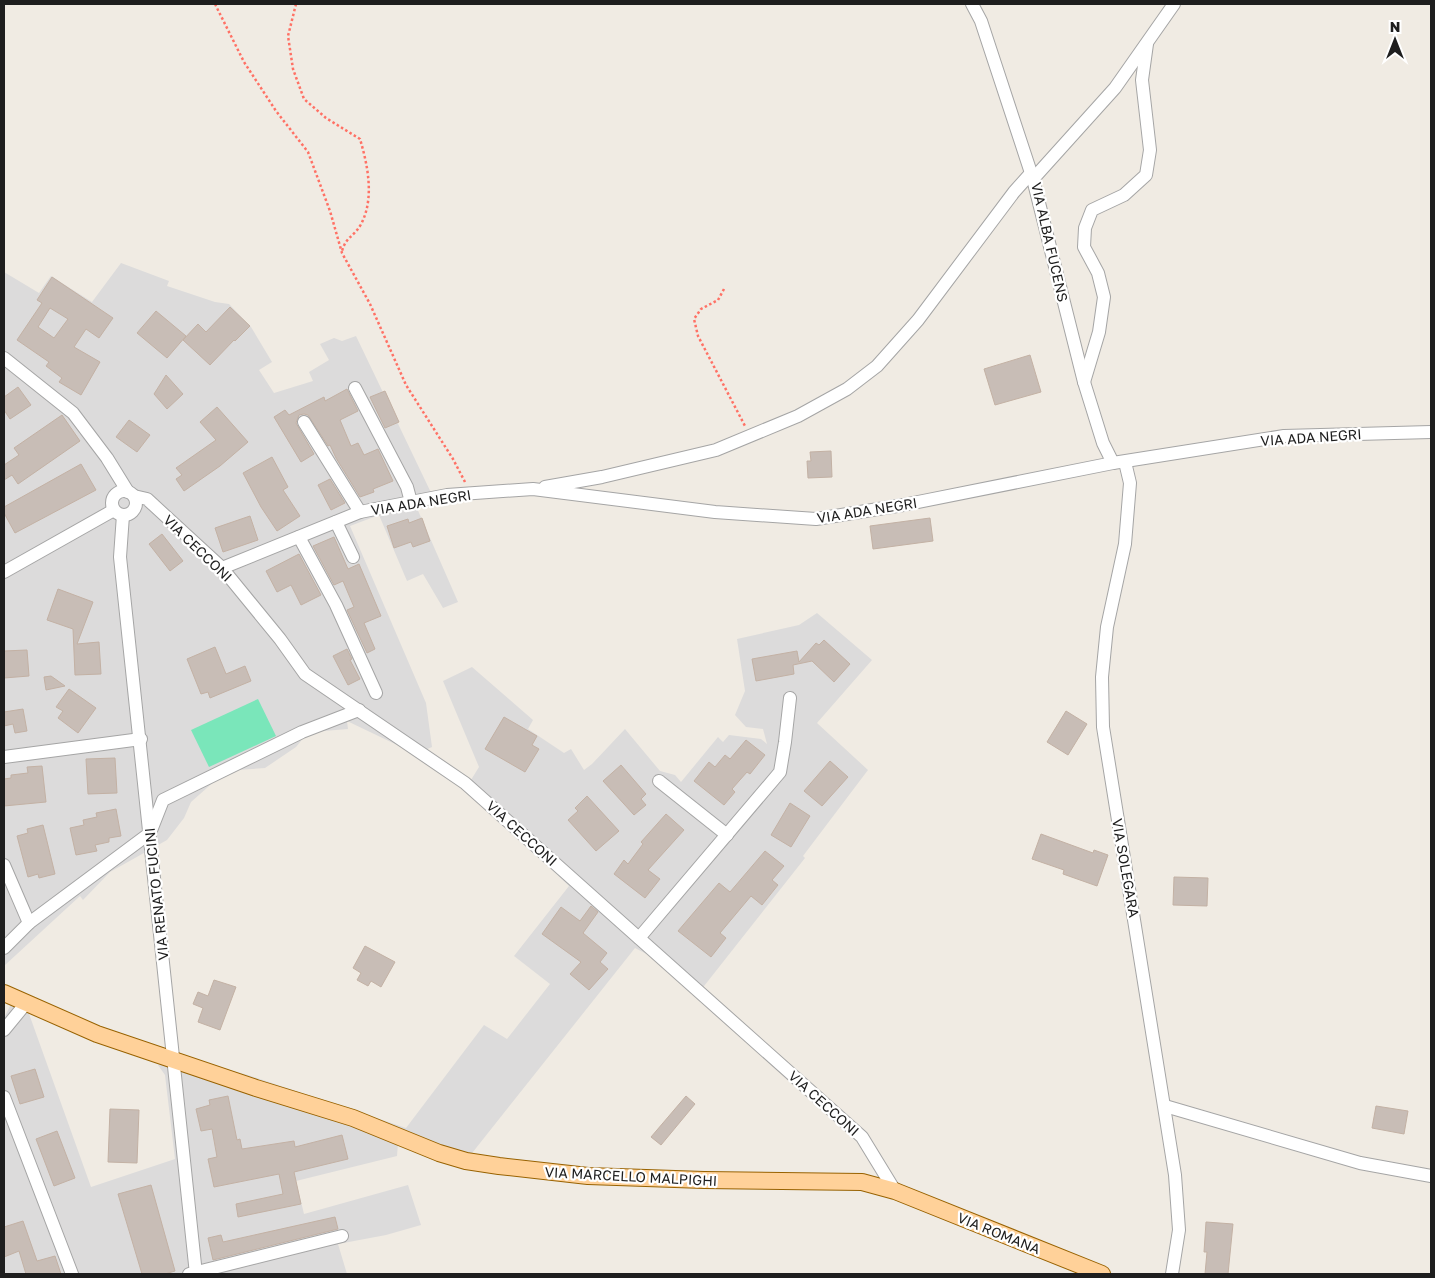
<svg xmlns="http://www.w3.org/2000/svg" width="1435" height="1278" font-family="'Golos Text',sans-serif">
	<style>
		.residential { fill: #dcdbdb }
		.pitch { fill: #7ae6ba }
		.building { fill: #c8bdb6; stroke: #c3b1a4; fill-rule: evenodd }
		.lines { fill: none; stroke-linecap: round; stroke-linejoin: round }
		.minor-casing { stroke: #a5a5a5; stroke-width: 14 }
		.major-casing { stroke: #986200; stroke-width: 18 }
		.path { stroke: #ff7165; stroke-width: 2.5; stroke-dasharray: 2.5 2.5; stroke-linecap: butt }
		.minor { stroke: #fff; stroke-width: 12 }
		.major { stroke: #ffd199; stroke-width: 16 }
		.labels { text-anchor: middle; dominant-baseline: central; stroke-width: 4.5; stroke-linejoin: round; paint-order: stroke }
		.street-label { font-size: 14px; fill: #1e1e1e; stroke: #fff }
	</style>
	<rect width="100%" height="100%" fill="#f0ebe3"/>
	<g class="residential">
		<path d="M121,263L169,281L167,286L215,302L229,304L251,327L272,362L259,370L274,393L313,381L309,372L329,360L320,344L334,338L342,341L356,336L435,501L416,506L458,602L443,608L423,574L407,581L379,515L350,526L426,703L432,747L416,754L347,721L348,729L312,732L305,736L296,747L265,768L237,770L217,779L191,802L184,818L167,840L110,872L83,900L80,896L4,966V272L39,293L51,276L92,302Z"/>
		<path d="M817,613L872,660L817,723L868,770L803,856L805,858L697,995L658,960L635,948L461,1167L441,1162L398,1143L397,1156L296,1181L304,1214L408,1185L421,1225L386,1235L338,1244L347,1274H4V1018L11,1004L28,1011L91,1187L175,1159L165,1075L158,1065L183,1058L248,1075L406,1128L484,1025L507,1039L550,984L514,956L569,886L466,788L479,767L443,681L472,667L533,720L528,729L564,753L571,749L584,770L592,764L625,729L660,771L675,775L681,782L718,737L723,742L729,735L761,739L767,744L763,729L746,727L735,715L745,691L737,639L799,625Z"/>
	</g>
	<path class="pitch" d="M258,699L276,736L209,767L191,730Z"/>
	<g class="building">
		<path d="M52,277L113,318L99,338L86,329L74,347L100,362L81,395L59,382L62,378L46,366L49,362L17,340L42,303L37,300ZM50,308L68,319L54,338L38,327Z"/>
		<path d="M230,307L250,326L235,341L234,340L210,365L183,340L198,324L206,332Z"/>
		<path d="M156,311L186,336L167,358L137,333Z"/>
		<path d="M1030,355L1041,392L995,405L984,369Z"/>
		<path d="M166,375L183,394L167,409L154,394Z"/>
		<path d="M18,387L31,405L10,419L4,410V397Z"/>
		<path d="M347,389L358,411L340,420L351,446L358,443L364,455L378,449L393,481L373,489L374,492L360,497L336,458L330,445L328,446L308,415L304,414L299,415L296,423L314,454L301,462L274,417L285,410L289,415L324,397L325,401Z"/>
		<path d="M385,391L399,422L385,428L370,397Z"/>
		<path d="M217,407L248,442L220,466L184,491L176,479L182,475L176,468L216,440L200,422Z"/>
		<path d="M62,415L80,441L18,484L12,475L4,480V465L19,455L14,448Z"/>
		<path d="M129,420L150,435L137,452L116,437Z"/>
		<path d="M831,451L832,477L808,478L807,461H811L810,452Z"/>
		<path d="M272,457L288,487L283,490L300,516L277,531L261,507L243,473Z"/>
		<path d="M81,464L96,490L15,533L4,513V507Z"/>
		<path d="M330,479L345,503L331,510L318,485Z"/>
		<path d="M250,516L258,540L223,552L215,528Z"/>
		<path d="M422,518L430,541L413,547L411,542L394,548L387,526L408,519L409,523Z"/>
		<path d="M930,518L933,541L873,549L870,526Z"/>
		<path d="M162,534L183,561L170,571L149,544Z"/>
		<path d="M334,537L348,569L359,564L381,616L364,623L375,649L367,653L347,610L354,607L343,581L334,585L313,546Z"/>
		<path d="M299,554L321,595L301,605L291,585L277,592L266,571Z"/>
		<path d="M58,589L93,602L77,644L99,642L101,674L75,675L73,629L47,620Z"/>
		<path d="M824,640L850,664L834,682L812,661L793,665L794,674L756,681L752,659L797,651L799,662L816,643L819,645Z"/>
		<path d="M215,647L226,674L245,666L251,681L210,698L208,692L201,694L187,659Z"/>
		<path d="M347,649L352,659L350,660L360,679L348,685L333,656Z"/>
		<path d="M27,650L29,676L4,678V651Z"/>
		<path d="M51,676L65,686L46,690L44,677Z"/>
		<path d="M69,689L96,708L78,733L58,718L63,711L56,707Z"/>
		<path d="M23,709L27,731L15,733L13,724L4,726V712Z"/>
		<path d="M1066,711L1087,724L1068,755L1047,742Z"/>
		<path d="M504,717L537,736L532,745L539,749L525,772L485,749Z"/>
		<path d="M746,740L765,755L750,774L747,772L732,789L735,792L724,805L694,781L709,762L715,767L725,755L730,759Z"/>
		<path d="M115,758L117,793L88,794L86,759Z"/>
		<path d="M830,761L848,777L822,806L804,791Z"/>
		<path d="M621,765L646,794L641,799L646,805L634,815L603,781Z"/>
		<path d="M42,766L46,802L4,806V779L11,778V775L28,773L27,767Z"/>
		<path d="M587,796L619,831L596,851L568,820L578,811L575,808Z"/>
		<path d="M790,803L810,816L791,847L771,835Z"/>
		<path d="M116,809L121,836L109,838V842L95,845L97,851L76,855L70,828L84,825L83,820L97,817L96,813Z"/>
		<path d="M666,814L684,830L648,870L660,879L645,898L614,874L624,860L628,864L643,844L641,842Z"/>
		<path d="M43,825L55,874L39,878L38,874L28,877L17,836L28,833L27,829Z"/>
		<path d="M1041,834L1093,853L1094,850L1108,855L1097,886L1063,874L1064,870L1032,859Z"/>
		<path d="M765,851L784,866L772,880L778,885L762,905L751,896L720,933L726,938L711,957L678,931L719,883L730,892Z"/>
		<path d="M1174,877L1208,878L1207,906L1173,905Z"/>
		<path d="M591,906L598,912L583,933L607,953L600,962L608,969L589,990L570,974L581,962L542,934L561,907L580,921Z"/>
		<path d="M365,946L395,962L381,987L371,981L368,986L357,980L361,973L353,968Z"/>
		<path d="M214,980L236,987L220,1030L198,1022L203,1008L193,1004L198,992L208,996Z"/>
		<path d="M35,1069L44,1097L20,1104L11,1076Z"/>
		<path d="M228,1096L237,1140L240,1139L242,1149L294,1141L295,1147L342,1135L348,1159L294,1172L301,1204L238,1217L236,1204L283,1194L279,1174L214,1187L208,1159L217,1157L212,1129L201,1131L196,1109L210,1105L209,1100Z"/>
		<path d="M686,1096L695,1104L661,1145L651,1137Z"/>
		<path d="M1376,1106L1408,1111L1404,1134L1372,1128Z"/>
		<path d="M110,1109L139,1110L137,1163L108,1162Z"/>
		<path d="M57,1131L75,1178L54,1186L36,1139Z"/>
		<path d="M151,1185L175,1271L165,1274H142L118,1194Z"/>
		<path d="M335,1217L338,1229L213,1260L208,1238L221,1235L223,1242Z"/>
		<path d="M23,1221L37,1261L55,1256L61,1274H26L19,1251L4,1257V1227Z"/>
		<path d="M1206,1222L1233,1224L1228,1274H1205L1207,1252H1204Z"/>
	</g>
	<g class="lines">
		<defs>
			<g id="minor">
				<path d="M972,4L981,21L1033,179"/>
				<path d="M4,358L73,413L107,458L128,492"/>
				<path d="M1084,382L1099,332L1104,297L1098,273L1084,247L1085,228L1092,210L1124,195L1146,175L1150,150L1142,80L1147,44"/>
				<path d="M355,388L407,487L411,502"/>
				<path d="M304,422L360,512"/>
				<path d="M1125,462L1130,483L1125,544L1107,627L1102,677L1103,727L1175,1175L1179,1230L1172,1274"/>
				<path d="M1113,463L1103,443L1084,382L1033,179L1115,88L1174,4"/>
				<path d="M545,487L602,477L716,450L798,416L847,389L877,366L918,320L1014,192L1031,173"/>
				<circle cx="124" cy="503" r="12"/>
				<path d="M134,496L147,499L222,568L280,639L305,674L465,783L862,1137L895,1191"/>
				<path d="M123,515L120,557L196,1274"/>
				<path d="M336,522L353,557"/>
				<path d="M299,537L336,605L376,693"/>
				<path d="M222,568L360,512L447,495L533,489L715,512L816,519L903,505L1113,463L1284,436L1431,432"/>
				<path d="M4,572L114,510"/>
				<path d="M4,757L141,739"/>
				<path d="M659,781L727,835"/>
				<path d="M4,865L29,923"/>
				<path d="M639,938L780,772L785,742L790,698"/>
				<path d="M4,948L29,923L150,833L163,800L302,732L359,710"/>
				<path d="M4,1030L27,1002"/>
				<path d="M4,1097L72,1274"/>
				<path d="M1165,1106L1360,1163L1431,1176"/>
				<path d="M189,1274L342,1236"/>
			</g>
			<path id="major" d="M4,993L97,1034L256,1088L353,1118L439,1153L466,1161L499,1166L588,1176L704,1180L862,1182L895,1191L1102,1274"/>
		</defs>
		<use href="#minor" class="minor-casing"/>
		<use href="#major" class="major-casing"/>
		<g class="path">
			<path d="M215,4L244,62L276,111L308,152L330,211L342,253L370,304L406,385L453,459L465,482"/>
			<path d="M296,4L288,36L293,69L304,99L326,118L360,139C368,166 375,200 360,226C353,237 346,237 342,251"/>
			<path d="M724,289L718,300L701,309L694,319L698,336L745,426"/>
		</g>
		<use href="#minor" class="minor"/>
		<use href="#major" class="major"/>
	</g>
	<g class="labels">
		<g class="street-label">
			<text transform="translate(1050 242) rotate(77)">VIA ALBA FUCENS</text>
			<text transform="translate(1311 437) rotate(-4)">VIA ADA NEGRI</text>
			<text transform="translate(421 502) rotate(-9)">VIA ADA NEGRI</text>
			<text transform="translate(867 510) rotate(-9)">VIA ADA NEGRI</text>
			<text transform="translate(198 548) rotate(44)">VIA CECCONI</text>
			<text transform="translate(522 833) rotate(42)">VIA CECCONI</text>
			<text transform="translate(1126 868) rotate(80)">VIA SOLEGARA</text>
			<text transform="translate(156 894) rotate(-96)">VIA RENATO FUCINI</text>
			<text transform="translate(824 1103) rotate(42)">VIA CECCONI</text>
			<text transform="translate(631 1176) rotate(3)">VIA MARCELLO MALPIGHI</text>
			<text transform="translate(999 1233) rotate(22)">VIA ROMANA</text>
		</g>
	</g>
	<rect width="1435" height="1278" fill="none" stroke="#1e1e1e" stroke-width="10"/>
	<g transform="translate(1395 40)" stroke="#ffffff" stroke-width="4" paint-order="stroke">
	<path d="M0-4L9 19L0 12L-9 19Z" fill="#1e1e1e"/>
	<text y="-8" font-size="14" font-weight="bold" text-anchor="middle" fill="#1e1e1e">N</text>
	</g>
</svg>
